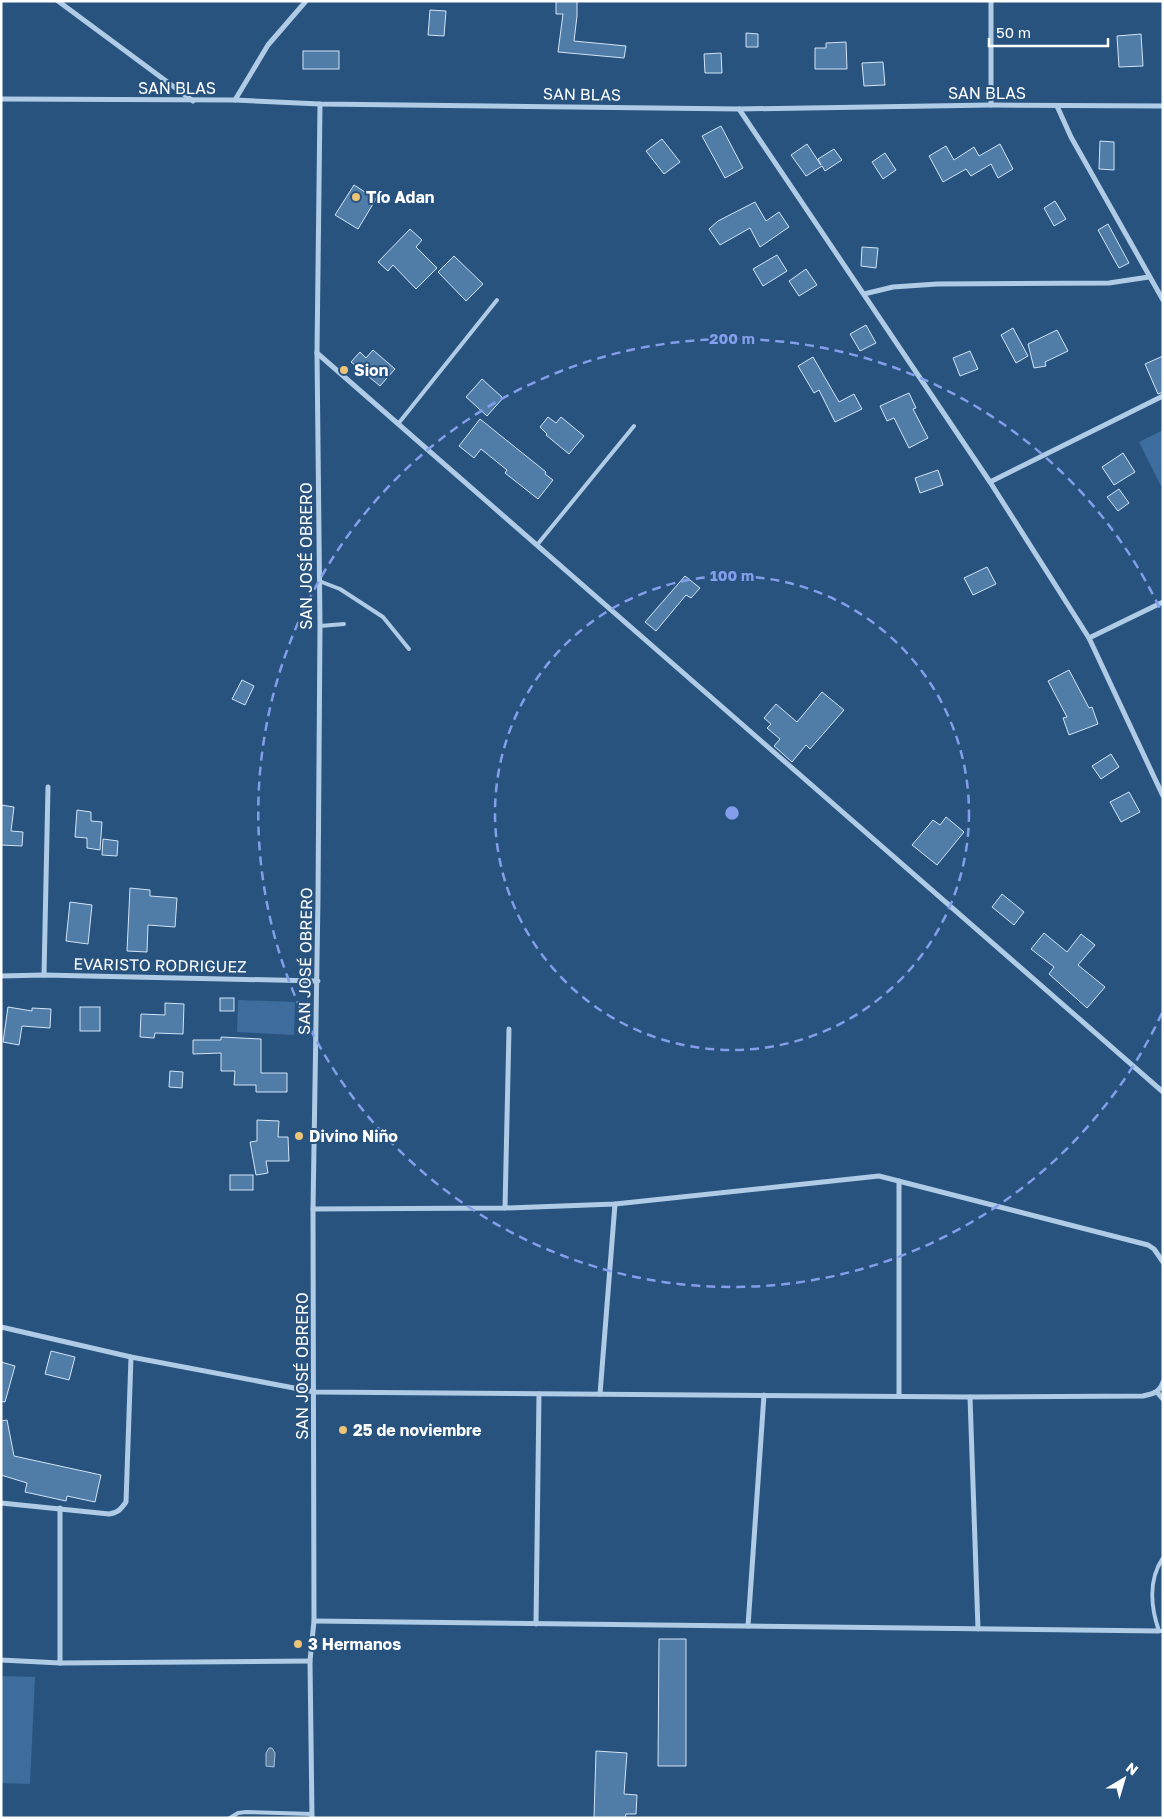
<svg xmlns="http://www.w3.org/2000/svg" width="1164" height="1819" font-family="'Golos Text',sans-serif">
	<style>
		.green { fill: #3d6d9d }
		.water { fill: #5a7897; stroke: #a4c6e6 }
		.building { fill: #507da8; stroke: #d2e4f5 }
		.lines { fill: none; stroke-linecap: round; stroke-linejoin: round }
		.lane { stroke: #afcbe5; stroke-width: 4 }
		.street { stroke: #afcbe5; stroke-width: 5 }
		.ring { fill: none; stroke: #839eea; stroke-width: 2.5; stroke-dasharray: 9 6 }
		.poi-dot { fill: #edc375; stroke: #28537f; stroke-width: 2 }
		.labels { text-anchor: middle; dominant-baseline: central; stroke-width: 4; stroke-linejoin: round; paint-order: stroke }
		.street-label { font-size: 16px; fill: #fff; stroke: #28537f }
		.poi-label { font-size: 16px; font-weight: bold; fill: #fff; stroke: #28537f; text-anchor: start }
		.centre { fill: #839eea; stroke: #28537f; stroke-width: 2.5 }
		.ring-label { font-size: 15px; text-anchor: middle; font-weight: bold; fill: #839eea; stroke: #28537f; stroke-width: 4; stroke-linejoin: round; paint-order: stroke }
	</style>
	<rect width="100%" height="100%" fill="#28537f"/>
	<g class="green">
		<path d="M1163,430V485L1161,486L1139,442Z"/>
		<path d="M238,1000L295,1002L294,1035L237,1032Z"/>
		<path d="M1,1676L35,1677L30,1784L1,1783Z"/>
	</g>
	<path class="water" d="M269,1748H272L275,1753L274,1767L266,1766V1753Z"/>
	<g class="building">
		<path d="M556,1H577V16L574,41L626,46L624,58L558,52L563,14H556Z"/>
		<path d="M430,10L446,11L444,36L428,35Z"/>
		<path d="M746,33L758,34V47H746Z"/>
		<path d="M1141,34L1143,66L1119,67L1117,36Z"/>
		<path d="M846,42L847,69H815V48H826V43Z"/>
		<rect x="303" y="51" width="36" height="18"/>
		<path d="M721,53L722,73H705L704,54Z"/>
		<path d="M883,62L885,85L864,86L862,63Z"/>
		<path d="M721,126L743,168L725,178L702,136Z"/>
		<path d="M662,139L680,162L664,174L646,151Z"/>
		<path d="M1100,141L1114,142V170L1099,169Z"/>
		<path d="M807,144L821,165L818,159L834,149L842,160L825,171L822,166L806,176L791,155Z"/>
		<path d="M1000,144L1013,169L998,178L991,164L971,176L966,169L943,182L929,156L946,146L954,160L974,147L979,156Z"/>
		<path d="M885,153L896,170L883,179L872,162Z"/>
		<path d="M354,185L376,199L358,229L335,215Z"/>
		<path d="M1055,201L1066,219L1054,226L1044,208Z"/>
		<path d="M755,202L766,221L779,212L789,227L760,247L750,228L720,245L709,229L718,221Z"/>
		<path d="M1108,224L1129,263L1119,268L1098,230Z"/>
		<path d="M410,229L422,240L416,247L437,268L416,289L393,265L388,271L378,262Z"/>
		<path d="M862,247L878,248L876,268L861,266Z"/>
		<path d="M777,255L787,271L763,286L753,269Z"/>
		<path d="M454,256L483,284L466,301L438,272Z"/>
		<path d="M806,269L817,285L799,296L789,281Z"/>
		<path d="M866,325L876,343L860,351L850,334Z"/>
		<path d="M1013,328L1028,356L1016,363L1001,335Z"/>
		<path d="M1057,330L1068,351L1045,362L1046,366L1034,368L1028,344Z"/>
		<path d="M373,350L395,369L380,386L351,362L360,352L366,358Z"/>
		<path d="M970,351L978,369L960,376L953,358Z"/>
		<path d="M1163,356V392L1158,394L1145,364Z"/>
		<path d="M813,357L839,402L854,394L862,409L835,422L819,390L814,393L798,366Z"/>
		<path d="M482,379L503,398L487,416L466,397Z"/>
		<path d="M909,393L916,408L913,409L928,438L909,448L894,418L887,421L880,406Z"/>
		<path d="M548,417L556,423L561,417L584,436L569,454L546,435L547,434L540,427Z"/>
		<path d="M480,419L546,472L545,474L553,480L538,499L505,473L507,470L481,449L474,458L459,446Z"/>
		<path d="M1123,453L1135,472L1114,485L1102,467Z"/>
		<path d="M938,470L943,485L920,493L915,478Z"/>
		<path d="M1119,489L1129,503L1118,511L1107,497Z"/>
		<path d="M987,567L996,584L973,595L964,578Z"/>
		<path d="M685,576L700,588L691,598L686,595L656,631L645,622Z"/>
		<path d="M1069,670L1089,708L1092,707L1098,724L1069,735L1063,718L1067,717L1048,681Z"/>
		<path d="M242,680L254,686L245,705L232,699Z"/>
		<path d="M822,692L844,710L810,749L806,745L792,762L774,746L780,739L767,728L771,724L764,718L776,704L797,722Z"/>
		<path d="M1111,754L1119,767L1101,779L1092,766Z"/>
		<path d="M1129,792L1140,812L1121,822L1110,802Z"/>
		<path d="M1,805L14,807L11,831L23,832L22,846L1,845Z"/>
		<path d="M77,810L91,812V821L102,822L100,850L87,848V838L75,837Z"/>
		<path d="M946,817L964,832L937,865L912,845L933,820L940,825Z"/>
		<path d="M103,839L118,841L117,856L102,855Z"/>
		<path d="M130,888L150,890V896L177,898L175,927L148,925L147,952L127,951Z"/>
		<path d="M1002,894L1024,912L1014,925L992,907Z"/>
		<path d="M70,902L92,905L88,944L66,941Z"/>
		<path d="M1044,933L1067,952L1081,934L1095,945L1078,965L1105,987L1087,1008L1049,974L1054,967L1031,949Z"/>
		<rect x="220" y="998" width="14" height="13"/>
		<path d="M165,1003L184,1004L183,1034L155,1033L154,1038L140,1037L141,1014L165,1015Z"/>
		<path d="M8,1007L32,1011V1008L51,1009L50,1028L22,1026L19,1045L3,1042Z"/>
		<rect x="80" y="1007" width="20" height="24"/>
		<path d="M221,1037L261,1039V1073H287V1092H256V1085H234L235,1071H221V1053L193,1054V1040H221Z"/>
		<path d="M170,1071L183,1072L182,1088L169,1087Z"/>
		<path d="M257,1120L279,1121L278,1137H288L289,1161H266L268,1173L256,1175L250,1142L257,1141Z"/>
		<rect x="230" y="1175" width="23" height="15"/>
		<path d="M51,1351L75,1357L69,1380L45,1374Z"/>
		<path d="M1,1362L15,1366L5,1402L1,1401Z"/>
		<path d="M7,1420L14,1456L101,1475L95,1502L67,1496L66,1501L25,1492L27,1483L1,1475V1421Z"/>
		<path d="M659,1639H686V1766H658Z"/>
		<path d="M596,1751L627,1753L624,1794L637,1795L636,1814H626L625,1818H594Z"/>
	</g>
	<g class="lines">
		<g class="lane">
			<path d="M398,424L497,300"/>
			<path d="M537,545L634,426"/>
			<path d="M319,581L340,589L383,617L409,649"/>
			<path d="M320,626L344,624"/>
			<path d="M1163,1558C1148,1580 1151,1608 1159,1631H1163"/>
			<path d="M230,1818L238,1813L246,1812L312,1814"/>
		</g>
		<g class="street">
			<path d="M58,1L193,101"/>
			<path d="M1,99L235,100L320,104L739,109L991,105L1163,106"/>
			<path d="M235,100L268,45L306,1"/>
			<path d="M991,105V1"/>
			<path d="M1057,106L1071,137L1163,300"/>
			<path d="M739,109L990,482L1089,638L1163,796"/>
			<path d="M864,294L893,287L937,284L1109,283L1149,277"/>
			<path d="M317,353L1163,1092"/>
			<path d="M990,482L1163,396"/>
			<path d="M1089,638L1163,602"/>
			<path d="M44,975L48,787"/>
			<path d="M1,976L44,975L318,981"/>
			<path d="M899,1181V1396"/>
			<path d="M505,1208L509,1029"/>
			<path d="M313,1209L505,1208L615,1204L879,1176L1148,1245L1154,1249L1163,1262"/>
			<path d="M1,1327L131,1357L315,1392L970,1397L1143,1396C1153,1394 1160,1392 1163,1382"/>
			<path d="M1157,1392L1163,1399"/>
			<path d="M600,1394L615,1204"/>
			<path d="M970,1397L978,1629"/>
			<path d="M1,1503L109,1514C118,1513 121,1509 126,1502L131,1357"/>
			<path d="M314,1621L1159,1631"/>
			<path d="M536,1624L539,1394"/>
			<path d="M748,1626L764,1395"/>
			<path d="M1,1660L60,1663L310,1661"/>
			<path d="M60,1663V1508"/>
			<path d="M312,1818L310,1661L314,1621L313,1209L318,898L320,626L317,353L320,104"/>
		</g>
	</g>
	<g class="ring">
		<circle cx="732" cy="813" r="237"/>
		<path d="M1162 1013A474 474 0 1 1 1162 613"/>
	</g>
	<g class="poi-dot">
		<circle cx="356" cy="197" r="5"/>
		<circle cx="344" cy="370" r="5"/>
		<circle cx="299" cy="1136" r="5"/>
		<circle cx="343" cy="1430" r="5"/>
		<circle cx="298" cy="1644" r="5"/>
	</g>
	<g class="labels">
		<g class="street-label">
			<text x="177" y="88">SAN BLAS</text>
			<text x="987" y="93">SAN BLAS</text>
			<text transform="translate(582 94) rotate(1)">SAN BLAS</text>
			<text transform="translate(306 556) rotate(-90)">SAN JOSÉ OBRERO</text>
			<text transform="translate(305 961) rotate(-89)">SAN JOSÉ OBRERO</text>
			<text transform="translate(160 965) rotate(1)">EVARISTO RODRIGUEZ</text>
			<text transform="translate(302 1366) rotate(-90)">SAN JOSÉ OBRERO</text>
		</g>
		<g class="poi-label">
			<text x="366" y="197">Tío Adan</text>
			<text x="354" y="370">Sion</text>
			<text x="309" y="1136">Divino Niño</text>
			<text x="353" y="1430">25 de noviembre</text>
			<text x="308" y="1644">3 Hermanos</text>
		</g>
	</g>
	<circle cx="732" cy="813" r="8" class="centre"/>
	<g class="ring-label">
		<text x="732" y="344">200 m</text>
		<text x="732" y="581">100 m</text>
	</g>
	<rect width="1164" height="1819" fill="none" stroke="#ffffff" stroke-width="5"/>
	<g transform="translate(1124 1779) rotate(38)" stroke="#28537f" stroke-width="4" paint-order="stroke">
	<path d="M0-4L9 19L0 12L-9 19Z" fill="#ffffff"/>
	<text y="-8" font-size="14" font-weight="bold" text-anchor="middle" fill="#ffffff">N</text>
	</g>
	<path d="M989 38v8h119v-8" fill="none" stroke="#ffffff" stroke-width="2.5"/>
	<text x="996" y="38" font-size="15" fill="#ffffff" stroke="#28537f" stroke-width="4" paint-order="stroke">50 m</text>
</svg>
